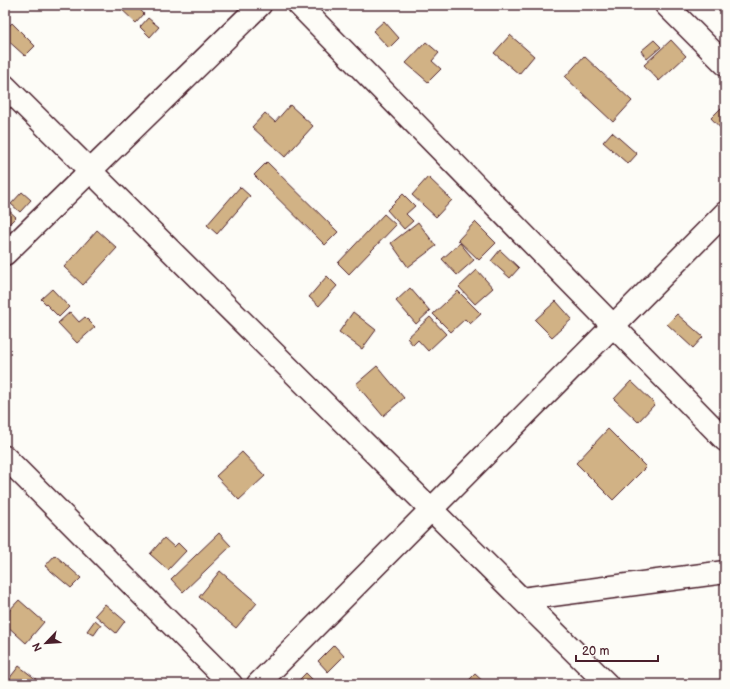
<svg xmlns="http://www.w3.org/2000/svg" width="730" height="689" font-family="'Balsamiq Sans',sans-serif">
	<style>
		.building { fill: #d1b285; stroke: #4a1f2b }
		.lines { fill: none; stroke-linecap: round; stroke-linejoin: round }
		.minor-casing { stroke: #4a1f2b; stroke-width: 25 }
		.minor { stroke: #fdfcf7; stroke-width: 22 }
	</style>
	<rect width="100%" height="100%" fill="#fdfcf7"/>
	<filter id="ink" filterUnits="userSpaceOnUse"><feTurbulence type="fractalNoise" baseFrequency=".025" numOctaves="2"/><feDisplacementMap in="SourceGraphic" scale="8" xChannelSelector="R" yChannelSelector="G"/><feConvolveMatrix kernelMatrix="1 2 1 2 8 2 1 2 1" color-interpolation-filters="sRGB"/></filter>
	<g filter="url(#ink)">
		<g class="building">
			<path d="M117,5H136L144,14L136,23Z"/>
			<path d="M148,18L159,27L150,37L140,27Z"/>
			<path d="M384,21L399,38L389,48L373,31Z"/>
			<path d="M12,23L35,46L25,56L5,38V30Z"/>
			<path d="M510,35L534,56L519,74L494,53Z"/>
			<path d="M654,40L661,47L647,59L641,51Z"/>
			<path d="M671,40L686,56L659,81L644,65Z"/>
			<path d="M426,42L439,53L432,61L441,69L428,82L406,63Z"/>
			<path d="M584,56L632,101L613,122L565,77Z"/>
			<path d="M290,105L313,126L285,157L252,127L265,113L275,122Z"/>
			<path d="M721,108L725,112V133L711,118Z"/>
			<path d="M612,132L637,154L628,164L603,142Z"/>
			<path d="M267,162L338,232L325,245L254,175Z"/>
			<path d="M428,177L452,200L436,217L412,195Z"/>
			<path d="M240,187L250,196L217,234L207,225Z"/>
			<path d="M22,192L31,200L20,212L11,204Z"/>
			<path d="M403,194L415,206L406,214L413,221L404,229L387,210Z"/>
			<path d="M6,208L16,217L5,228V210Z"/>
			<path d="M384,214L396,225L349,274L338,263Z"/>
			<path d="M418,222L436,246L408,267L391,243Z"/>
			<path d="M475,222L496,243L479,260L458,240Z"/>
			<path d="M97,230L117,248L83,285L64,267Z"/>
			<path d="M460,243L474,260L457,275L442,259Z"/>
			<path d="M500,250L519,268L510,278L491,261Z"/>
			<path d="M477,270L493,288L475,304L459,287Z"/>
			<path d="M327,276L337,286L319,306L309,297Z"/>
			<path d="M410,288L430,311L416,324L396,301Z"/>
			<path d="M52,289L69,307L59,317L41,299Z"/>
			<path d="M458,291L481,314L470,324L465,319L451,332L433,314Z"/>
			<path d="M556,301L572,319L552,337L535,320Z"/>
			<path d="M70,312L79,322L85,317L95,327L77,343L58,323Z"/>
			<path d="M353,312L376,330L362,349L339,332Z"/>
			<path d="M677,314L703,337L693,348L667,324Z"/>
			<path d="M430,317L446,334L428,351L418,340L413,345L407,338Z"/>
			<path d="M377,366L404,398L383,416L356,384Z"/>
			<path d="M631,381L655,404L638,422L614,399Z"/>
			<path d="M608,429L646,467L613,500L576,463Z"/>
			<path d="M242,452L265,476L239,500L216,476Z"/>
			<path d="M219,533L231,546L183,592L171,579Z"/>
			<path d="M164,538L174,547L178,543L186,551L168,570L150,554Z"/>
			<path d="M55,555L81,578L71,588L45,566Z"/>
			<path d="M220,571L257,603L236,628L199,597Z"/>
			<path d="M19,600L44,622L26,643L5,624V615Z"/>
			<path d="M105,604L125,621L116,633L95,615Z"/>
			<path d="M95,620L101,625L94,635L87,631Z"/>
			<path d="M334,645L344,656L328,672L318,661Z"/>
			<path d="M19,666L42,684H5Z"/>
			<path d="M306,673L317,684H295Z"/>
			<path d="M475,674L486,684H465Z"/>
		</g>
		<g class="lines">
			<defs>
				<g id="minor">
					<path d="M299,5L725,440"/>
					<path d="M666,5L725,64"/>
					<path d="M5,86L607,684"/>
					<path d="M5,254L260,5"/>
					<path d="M5,457L231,684"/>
					<path d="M522,599L725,572"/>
					<path d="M258,684L725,213"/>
				</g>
			</defs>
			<use href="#minor" class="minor-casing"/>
			<use href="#minor" class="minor"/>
		</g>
	</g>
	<rect width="730" height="689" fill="none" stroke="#fdfcf7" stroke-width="20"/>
	<rect x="10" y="10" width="710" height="669" fill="none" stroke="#4a1f2b" stroke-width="1.5" filter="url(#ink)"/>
	<g transform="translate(46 643) rotate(245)" stroke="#fdfcf7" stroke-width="3" paint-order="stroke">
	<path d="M0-3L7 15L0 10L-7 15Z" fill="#4a1f2b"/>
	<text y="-6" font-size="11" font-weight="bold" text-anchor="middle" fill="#4a1f2b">N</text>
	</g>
	<path d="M576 655v6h82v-6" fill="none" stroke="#4a1f2b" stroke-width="2"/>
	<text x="582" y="655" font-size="12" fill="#4a1f2b" stroke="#fdfcf7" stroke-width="3" paint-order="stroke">20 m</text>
</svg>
